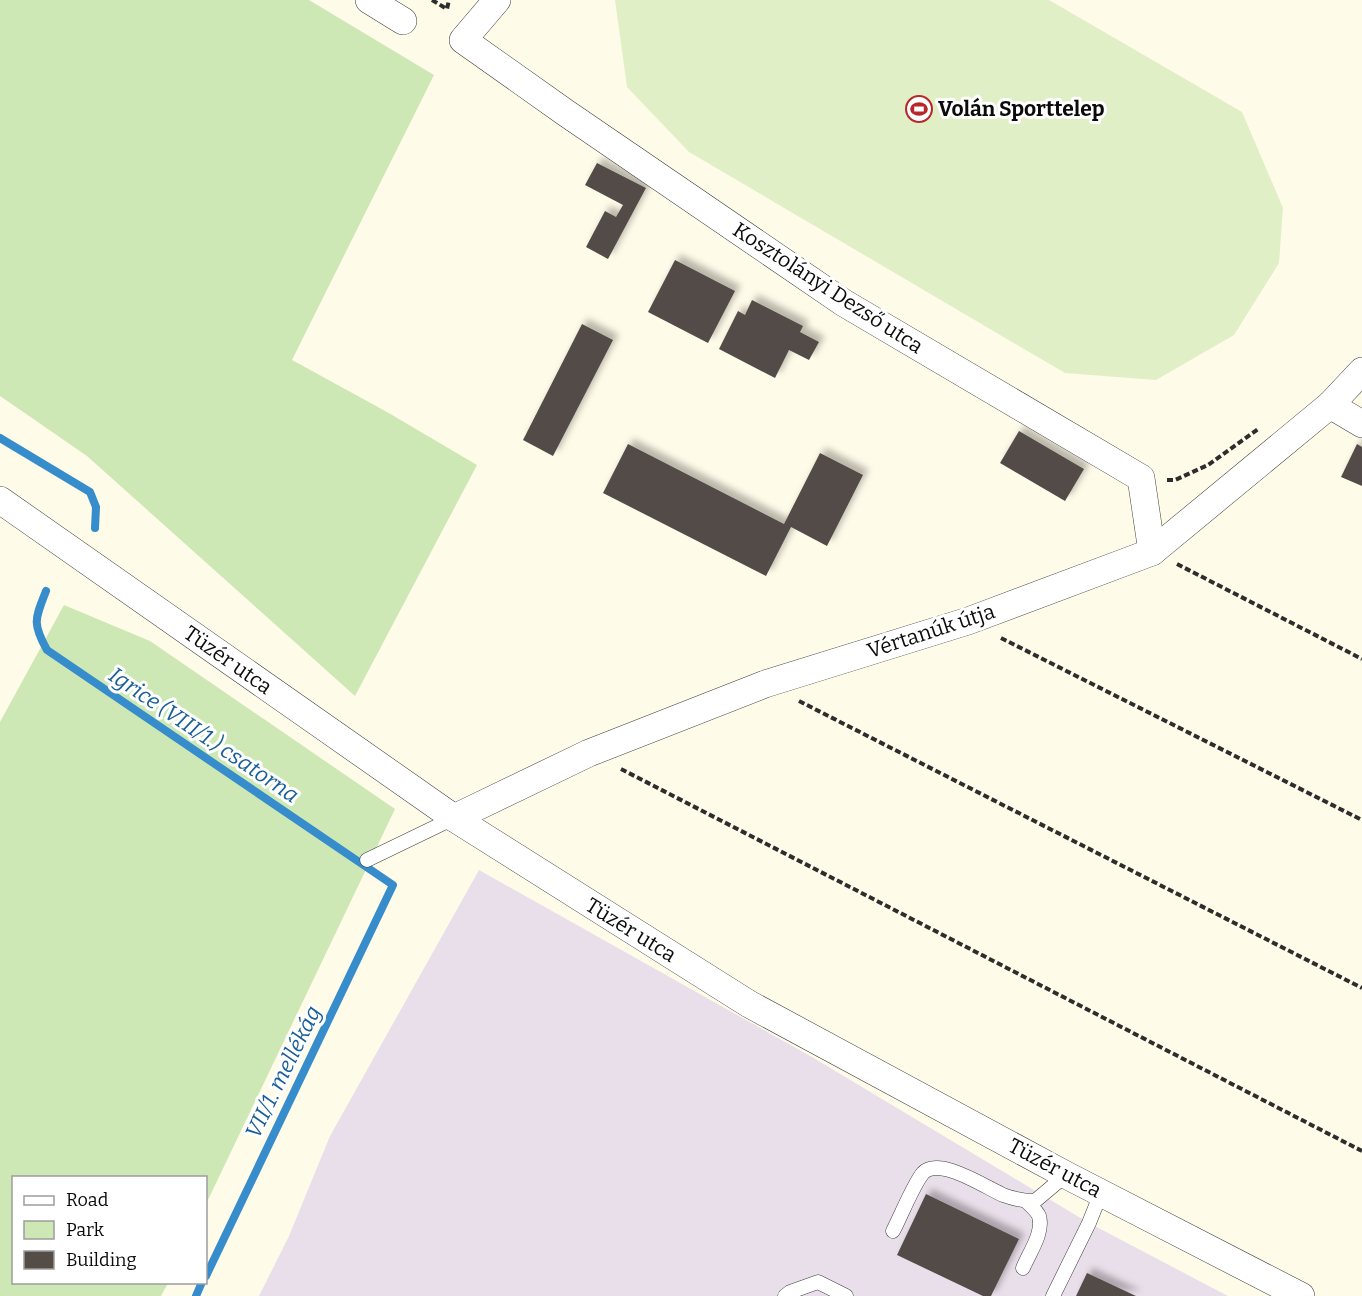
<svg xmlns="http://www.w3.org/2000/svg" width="1362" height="1296" font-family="Bitter,serif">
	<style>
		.industrial { fill: #e9dfea }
		.green { fill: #cde8b4 }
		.pitch { fill: #e0efc6 }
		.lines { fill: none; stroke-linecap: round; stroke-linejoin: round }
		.stream { stroke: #378ccb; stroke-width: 8 }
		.building { fill: #534c47; filter: url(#shadow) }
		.service-casing { stroke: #3e3e3e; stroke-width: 15 }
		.minor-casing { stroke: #3e3e3e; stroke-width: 28 }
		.path { stroke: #2d2d2d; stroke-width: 4; stroke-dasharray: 6 3; stroke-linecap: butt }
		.service { stroke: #fff; stroke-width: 14 }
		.minor { stroke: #fff; stroke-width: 27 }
		.labels { text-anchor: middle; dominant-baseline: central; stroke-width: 6; stroke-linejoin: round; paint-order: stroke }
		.poi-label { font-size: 21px; font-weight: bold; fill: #0b0b0b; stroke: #fff; text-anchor: start }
		.street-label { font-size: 21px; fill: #0b0b0b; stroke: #fff }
		.water-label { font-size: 22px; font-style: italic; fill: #175d9a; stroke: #fff }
	</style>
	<defs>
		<filter id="shadow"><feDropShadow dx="5.5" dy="-5.5" stdDeviation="3" flood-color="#0004"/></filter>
	</defs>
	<rect width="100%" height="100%" fill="#fffbe9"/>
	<path class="industrial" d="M479,870L812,1057L1089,1223L1228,1296H259L289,1236L330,1136Z"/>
	<g class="green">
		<path d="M0,0H309L434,75L292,360L387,412L477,465L355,696L87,456L0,396Z"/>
		<path d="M64,605L150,641L395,809L206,1204V1178H14V1282L168,1283L161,1296H0V722Z"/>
	</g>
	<path class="pitch" d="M615,0H1049L1242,112L1283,208L1279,263L1234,335L1156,380L1065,373L689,152L627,87Z"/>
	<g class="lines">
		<g class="stream">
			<path d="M0,438L90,492L96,507L95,528"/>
			<path d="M46,591C35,619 32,623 47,650L393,885L206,1276"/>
			<path d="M196,1296L202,1282"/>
		</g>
	</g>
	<g class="building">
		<path d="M597,163L646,188L608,259L586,247L605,211L616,217L623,205L585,185Z"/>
		<path d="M675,260L735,291L708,343L648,312Z"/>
		<path d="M752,300L803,326L800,332L819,342L809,360L789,350L775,378L719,349L738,311L745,315Z"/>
		<path d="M582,324L613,340L553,456L523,440Z"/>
		<path d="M1019,431L1084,469L1065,501L1000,463Z"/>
		<path d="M628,444L784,524L820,453L863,475L827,546L791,527L766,576L603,493Z"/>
		<path d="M1357,444L1362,447V486L1341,477Z"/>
		<path d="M926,1194L1019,1239L991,1296H983L897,1255Z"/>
		<path d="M1087,1273L1136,1296H1076Z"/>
	</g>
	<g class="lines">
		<defs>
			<g id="service">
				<path d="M367,860L454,818"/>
				<path d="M893,1231C900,1218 914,1183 923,1173C939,1156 985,1187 1003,1195C1014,1199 1023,1201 1035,1201L1066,1175"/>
				<path d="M1023,1268C1029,1253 1044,1233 1039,1216C1037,1211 1030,1205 1026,1201"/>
				<path d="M785,1296L790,1292L818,1282L846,1296"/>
				<path d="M1053,1296L1089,1223L1101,1193"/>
			</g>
			<g id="minor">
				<path d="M369,0L403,21"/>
				<path d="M497,0L463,40L566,113L844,303L1141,478L1152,552"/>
				<path d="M1330,405L1362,424"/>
				<path d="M0,500L454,818L749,1004L1066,1175L1301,1296"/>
				<path d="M454,818L589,753L765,684L968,621L1152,552L1330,405L1362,371"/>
			</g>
		</defs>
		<use href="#service" class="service-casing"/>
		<use href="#minor" class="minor-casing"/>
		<g class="path">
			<path d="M432,0L447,9L449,0"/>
			<path d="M1167,480H1175L1208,465L1258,429"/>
			<path d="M1177,564L1362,659"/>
			<path d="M1001,638L1362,820"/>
			<path d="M799,701L1362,988"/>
			<path d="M621,769L1362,1151"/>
		</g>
		<use href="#service" class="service"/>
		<use href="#minor" class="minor"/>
	</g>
	<defs>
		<symbol id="stadium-ring" viewBox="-11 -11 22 22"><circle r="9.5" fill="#fff" stroke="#b82628" stroke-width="1.5"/><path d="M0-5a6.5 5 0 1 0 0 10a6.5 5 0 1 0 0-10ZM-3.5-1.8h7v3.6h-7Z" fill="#b82628"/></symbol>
	</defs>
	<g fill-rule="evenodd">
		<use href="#stadium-ring" x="904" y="94" width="30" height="30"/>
	</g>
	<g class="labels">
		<g class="poi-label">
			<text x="938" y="109">Volán Sporttelep</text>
		</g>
		<g class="street-label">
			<text transform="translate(828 288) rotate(33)">Kosztolányi Dezső utca</text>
			<text transform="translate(931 631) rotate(-18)">Vértanúk útja</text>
			<text transform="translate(228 660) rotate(35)">Tüzér utca</text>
			<text transform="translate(631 930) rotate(32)">Tüzér utca</text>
			<text transform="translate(1055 1168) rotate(28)">Tüzér utca</text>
		</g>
		<g class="water-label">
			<text transform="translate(204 735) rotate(34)">Igrice (VIII/1.) csatorna</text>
			<text transform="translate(283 1072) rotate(-64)">VII/1. mellékág</text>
		</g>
	</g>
	<rect x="12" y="1176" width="195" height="108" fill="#ffffff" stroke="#9d9d9d" stroke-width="1.5"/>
	<rect x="24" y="1196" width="30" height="9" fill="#ffffff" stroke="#9d9d9d" stroke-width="1.5"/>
	<text x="66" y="1206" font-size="18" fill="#0b0b0b">Road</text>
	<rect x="24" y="1221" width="30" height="18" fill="#cde8b4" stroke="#9d9d9d" stroke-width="1.5"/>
	<text x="66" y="1236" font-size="18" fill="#0b0b0b">Park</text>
	<rect x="24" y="1251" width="30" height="18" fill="#534c47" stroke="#9d9d9d" stroke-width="1.5"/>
	<text x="66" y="1266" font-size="18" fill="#0b0b0b">Building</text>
</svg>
